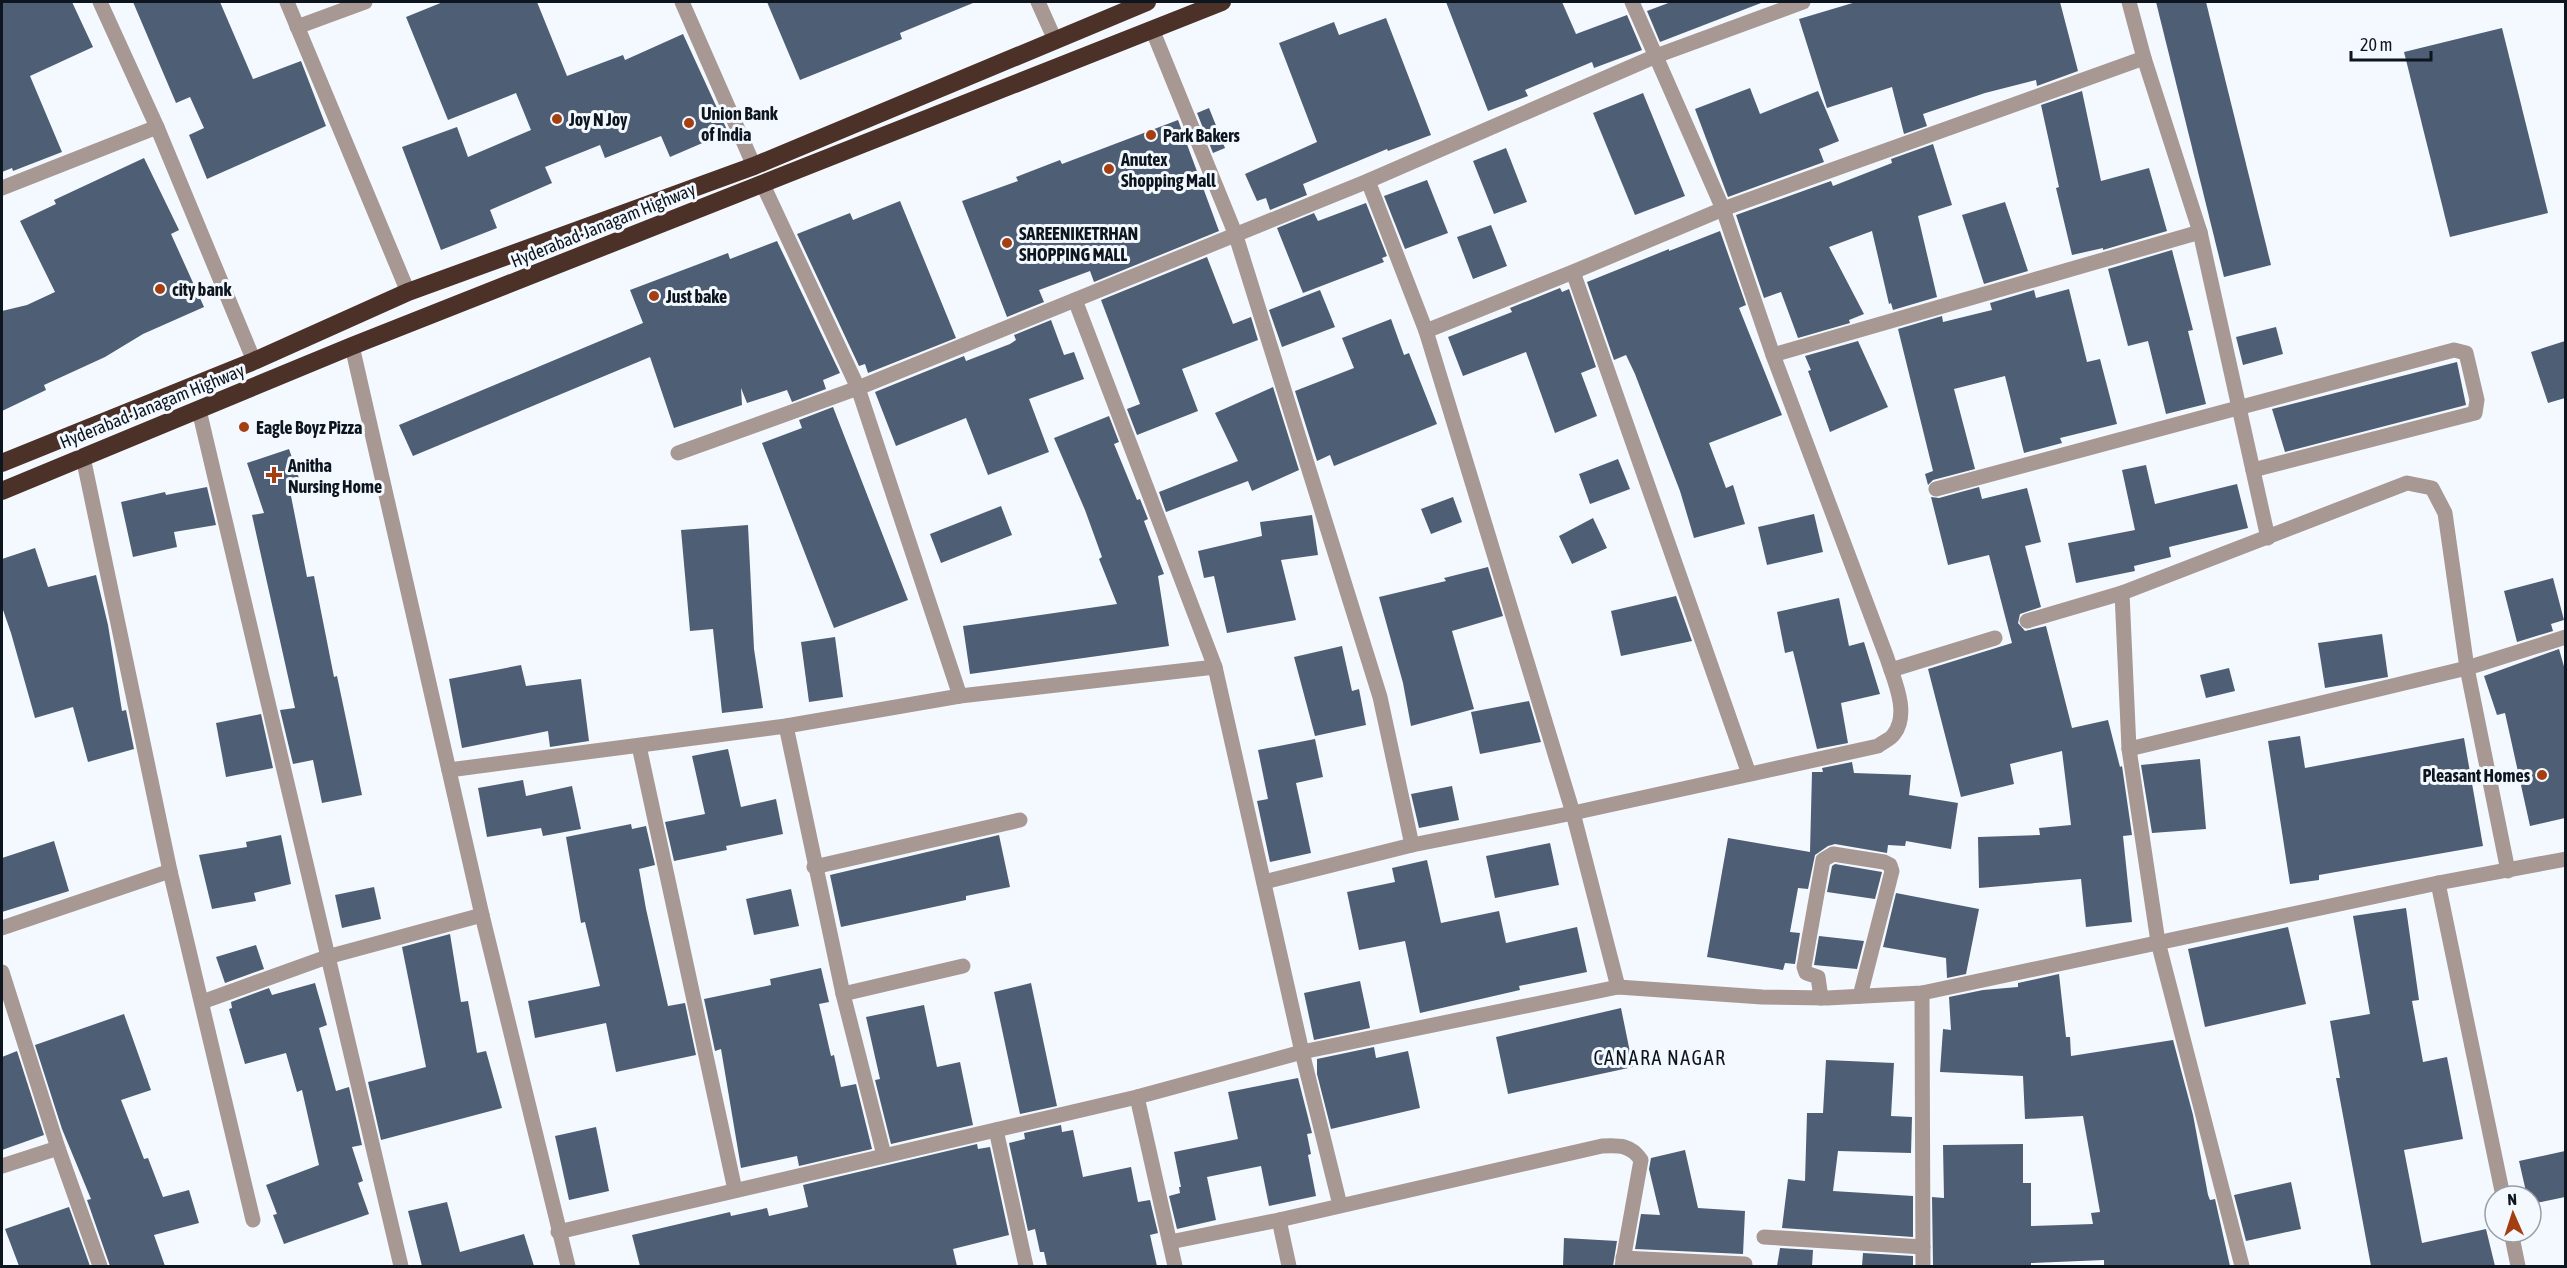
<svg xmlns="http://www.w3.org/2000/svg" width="2567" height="1268" font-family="'Asap Condensed',sans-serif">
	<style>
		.building { fill: #4e5e74 }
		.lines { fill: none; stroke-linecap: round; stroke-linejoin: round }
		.minor { stroke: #a79893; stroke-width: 15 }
		.highway { stroke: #4b3127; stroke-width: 18 }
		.poi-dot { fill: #a43f11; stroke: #f4f9ff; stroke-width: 2 }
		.labels { text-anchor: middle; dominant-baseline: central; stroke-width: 6; stroke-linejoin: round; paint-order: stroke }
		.poi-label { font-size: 18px; font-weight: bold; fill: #0d151f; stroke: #f4f9ff; text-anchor: start }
		.street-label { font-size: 18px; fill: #0d151f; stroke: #f4f9ff }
		.neighbourhood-label { font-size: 20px; letter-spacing: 1.5px; fill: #0d151f; stroke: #f4f9ff }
	</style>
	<rect width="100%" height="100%" fill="#f4f9ff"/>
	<g class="building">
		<path d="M2,2H72L93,47L30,76L62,152L13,171L12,168L2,172Z"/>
		<path d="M133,2H220L253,79L301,61L326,126L207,179L189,135L204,128L190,97L176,103Z"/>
		<path d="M443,2H537L567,76L623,55L625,60L683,34L728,132L670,157L661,136L605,158L600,145L545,167L552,183L490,210L497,228L441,250L402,147L457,127L468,157L531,130L516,93L448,120L406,17Z"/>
		<path d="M767,2H973V3L900,33L902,39L800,80Z"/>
		<path d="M1446,2H1562L1576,34L1627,15L1642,50L1594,68L1592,62L1525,90L1528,96L1488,111Z"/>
		<path d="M1671,2H1761V3L1660,42L1647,11Z"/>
		<path d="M1856,2H2060L2078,71L2037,86L2036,80L1985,93L1923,114L1927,126L1904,134L1892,87L1827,108L1799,19Z"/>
		<path d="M2156,2H2206L2271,265L2224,277Z"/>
		<path d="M1386,18L1431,135L1388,151L1387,149L1303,184L1307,195L1270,210L1266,198L1257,201L1245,174L1317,142L1279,43L1334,22L1339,35Z"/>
		<path d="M2502,28L2548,213L2450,237L2404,52Z"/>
		<path d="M1750,88L1760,114L1818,91L1839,141L1819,149L1824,162L1728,197L1695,109Z"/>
		<path d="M2082,91L2101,181L2149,168L2167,231L2103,250V248L2072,255L2056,188L2059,187L2041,105Z"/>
		<path d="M1643,93L1685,196L1635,215L1593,113Z"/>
		<path d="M1209,108L1225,148L1213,153L1197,113Z"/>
		<path d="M1178,120L1219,231L1094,282L1090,271L1039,290L1044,302L1007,317L962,201L1018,181L1016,177L1060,160L1062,164Z"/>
		<path d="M1933,144L1952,205L1918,216L1937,297L1893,310L1891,303L1889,304L1872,231L1829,247L1864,314L1849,320L1850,323L1798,338L1781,292L1764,298L1736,215L1831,181L1833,186L1892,163L1891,159Z"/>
		<path d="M1506,148L1527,202L1494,214L1473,161Z"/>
		<path d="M144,158L179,230L171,234L204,307L143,334L105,357L44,385L46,390L2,411V311L27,305L55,292L20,221L56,204L54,200Z"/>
		<path d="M1427,180L1448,233L1405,249L1384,196Z"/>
		<path d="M900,201L956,338L868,373L865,364L859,366L797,234L850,213L853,220Z"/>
		<path d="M2005,202L2028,271L1984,284L1962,215Z"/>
		<path d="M1366,203L1387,256L1382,258L1384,262L1303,293L1277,228L1314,213L1318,221Z"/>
		<path d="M1491,225L1507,266L1473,279L1457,237Z"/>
		<path d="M1720,231L1746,305L1739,308L1782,415L1709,443L1726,488L1733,485L1745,524L1694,538L1680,491L1635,374L1626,355L1614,360L1587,282L1669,249V251Z"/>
		<path d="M777,241L840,373L823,380L826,389L792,402L787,390L747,403L741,388L742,405L674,428L650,357L413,456L399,425L643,323L630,290L728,253L730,259Z"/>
		<path d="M2172,250L2193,330L2188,331L2206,404L2166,414L2148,341L2128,346L2108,269Z"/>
		<path d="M1207,257L1233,324L1251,317L1258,340L1182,369L1198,411L1137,435L1127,409L1140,404L1101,300Z"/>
		<path d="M1560,288L1562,292L1569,289L1596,367L1581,373L1597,416L1555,433L1526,352L1463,376L1448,337L1512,312L1510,308Z"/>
		<path d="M2069,289L2087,362L2100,359L2117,424L2060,438L2062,443L2024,453L2005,376L1954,389L1975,469L1933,480L1928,485L1925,474L1933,471L1898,329L1942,316L1943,322L1992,310L1990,303L2034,290L2036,298Z"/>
		<path d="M1320,290L1335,327L1282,347L1269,310Z"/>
		<path d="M1391,319L1404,355L1409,353L1437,424L1334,466L1330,455L1317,461L1295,391L1354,368L1342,338Z"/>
		<path d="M1051,320L1064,355L1074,352L1084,379L1029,399L1049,452L988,475L966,418L896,446L875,392L964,356L966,361L1010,344L1016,340L1014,335Z"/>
		<path d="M2276,327L2283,354L2243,365L2236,337Z"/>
		<path d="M1858,341L1888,407L1830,432L1808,371L1811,370L1805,356Z"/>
		<path d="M2565,341V398L2548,403L2531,352Z"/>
		<path d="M2457,362L2466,405L2285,452L2272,409Z"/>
		<path d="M1273,387L1299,470L1252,491L1248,481L1166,512L1159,492L1238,461L1215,413Z"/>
		<path d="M833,407L908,600L834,628L762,443L802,428L799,420Z"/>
		<path d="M1109,416L1119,442L1114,444L1137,500L1140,499L1148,519L1144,521L1164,574L1158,576L1169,646L970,674L963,626L1117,604L1099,559L1102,557L1085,510L1054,438Z"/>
		<path d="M289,449L302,487L290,491L307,577L314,576L334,677L337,676L362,795L322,803L313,760L293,764L280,710L295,708L252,515L264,513L247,463Z"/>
		<path d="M1618,459L1630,489L1590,504L1579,474Z"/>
		<path d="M2146,465L2155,504L2237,484L2248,528L2169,547L2171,557L2134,566L2135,571L2076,583L2068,543L2135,530L2122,470Z"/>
		<path d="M207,487L216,525L174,532L177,547L133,557L121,502L165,492L166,495Z"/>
		<path d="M1979,487L1982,499L2027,488L2041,542L2025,546L2041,607L2020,614L2018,623L2025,631L2046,626L2072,728L2108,720L2120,767L2122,766L2132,835L2123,836L2132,922L2086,927L2081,879L1979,888L1978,837L2040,835L2039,828L2071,825L2062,751L2010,764L2014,784L1961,797L1928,669L2012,643L1989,555L1948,565L1931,497L1939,498Z"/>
		<path d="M1453,497L1462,522L1431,534L1421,509Z"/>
		<path d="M1001,506L1012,535L941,563L930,534Z"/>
		<path d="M1814,514L1823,552L1767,565L1758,527Z"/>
		<path d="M1312,515L1318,555L1281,560L1296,620L1227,633L1214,576L1204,578L1198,551L1262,536L1260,522Z"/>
		<path d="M1593,518L1607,548L1572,564L1559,536Z"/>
		<path d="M748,525L754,649L763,708L722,713L713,629L690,631L681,530Z"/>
		<path d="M35,548L48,587L96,575L108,625L122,711L126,710L134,749L88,762L73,707L35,718L11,633L2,607V559Z"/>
		<path d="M1488,567L1503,616L1452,631L1474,709L1411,726L1403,683L1379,597L1446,581L1444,578Z"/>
		<path d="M2553,578L2564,620L2551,624L2553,631L2517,642L2504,591Z"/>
		<path d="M1676,596L1692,641L1621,656L1611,611Z"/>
		<path d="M1839,598L1849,646L1864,642L1880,694L1841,703L1848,743L1817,749L1793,651L1785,653L1777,612Z"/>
		<path d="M2382,634L2388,677L2325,688L2318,643Z"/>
		<path d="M835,637L843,697L809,702L801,642Z"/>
		<path d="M1342,646L1352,691L1359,689L1366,725L1315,736L1294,657Z"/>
		<path d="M2559,649L2565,670V818L2530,826L2505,713L2497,715L2484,676Z"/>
		<path d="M521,665L526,686L581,679L589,741L550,747L548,731L462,748L449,679Z"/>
		<path d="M2229,668L2235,691L2206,698L2200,675Z"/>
		<path d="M1529,701L1541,742L1480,754L1471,712Z"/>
		<path d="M261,714L273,768L226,777L216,723Z"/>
		<path d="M2300,736L2305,768L2464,738L2483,846L2319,875V880L2290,884L2268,741Z"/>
		<path d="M1315,739L1323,777L1296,783L1311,853L1270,862L1257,801L1268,799L1258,750Z"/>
		<path d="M728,749L741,807L776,799L783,834L726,846L727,850L674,861L665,822L705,814L692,756Z"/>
		<path d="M2200,759L2206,829L2152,833L2141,765Z"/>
		<path d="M1852,762L1854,773L1911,775L1909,795L1958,803L1951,849L1906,841L1905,846L1888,845L1887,853L1835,844L1828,846L1815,855L1808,889L1798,888L1790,932L1800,933L1795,964L1785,963L1783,970L1707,957L1728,838L1810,852L1812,772H1823L1822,768Z"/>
		<path d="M523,780L526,796L572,786L581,829L543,836L541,828L487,837L478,788Z"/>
		<path d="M1452,786L1459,820L1419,828L1411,794Z"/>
		<path d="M631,824L632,829L646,826L655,865L639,869L646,909L668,1006L685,1003L696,1055L616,1072L606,1023L535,1038L528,1001L600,986L585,922L581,923L566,837Z"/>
		<path d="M281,835L291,884L254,893L256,901L212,909L199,855L247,847L246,842Z"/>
		<path d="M999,835L1010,887L966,896V900L841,927L830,875Z"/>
		<path d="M54,841L69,891L2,912V858Z"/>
		<path d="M1550,843L1559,885L1495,898L1486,856Z"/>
		<path d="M1427,860L1441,923L1499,911L1506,943L1577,927L1587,972L1519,986L1520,990L1420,1013L1405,941L1359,950L1347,892L1395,882L1392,868Z"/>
		<path d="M1835,864L1882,872L1875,899L1827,892L1832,866Z"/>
		<path d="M374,887L381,919L342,928L335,895Z"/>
		<path d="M791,889L799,926L754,935L746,899Z"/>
		<path d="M1896,893L1979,909L1966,974L1947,978L1946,958L1883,947Z"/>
		<path d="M2406,908L2419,1000L2412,1001L2423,1062L2447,1057L2463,1139L2404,1150L2422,1243L2486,1229L2495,1266H2371L2336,1078H2340L2330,1021L2370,1014L2353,916Z"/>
		<path d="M2288,927L2306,1004L2205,1027L2188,949Z"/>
		<path d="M450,934L461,1002L468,1001L477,1053L486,1051L502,1108L381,1140L368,1082L426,1067L402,947Z"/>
		<path d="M1819,936L1864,941L1857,969L1814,965Z"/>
		<path d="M256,945L264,969L225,983L216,957Z"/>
		<path d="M821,968L829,1002L819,1004L831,1056L834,1055L841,1087L856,1084L872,1149L799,1166L797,1156L741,1168L721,1049L715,1051L704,999L771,985L770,979Z"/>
		<path d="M2059,974L2066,1037H2070L2071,1056L2173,1040L2193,1115L2208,1195L2210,1200L2215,1199L2230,1266H2104V1260L2031,1263V1266H1933L1932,1197L1944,1198L1943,1145L2023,1144V1183H2031V1226L2093,1224L2091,1213L2100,1212L2083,1116L2025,1119L2023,1076L1940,1072L1943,1029L1951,1030L1949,997L1983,990L2018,987V983Z"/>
		<path d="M1360,981L1370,1028L1314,1040L1304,993Z"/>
		<path d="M315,983L327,1025L319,1028L336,1091L349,1087L362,1145L352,1147L363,1181L358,1183L369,1214L284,1244L273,1215L277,1214L266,1185L319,1165L302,1090L297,1092L286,1053L245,1064L229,1009L232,1008L231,1002L269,988L272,995Z"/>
		<path d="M1031,983L1057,1106L1020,1114L994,992Z"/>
		<path d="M924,1005L937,1067L960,1062L973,1125L891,1144L875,1080L880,1079L866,1017Z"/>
		<path d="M1621,1008L1633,1067L1508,1094L1496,1037Z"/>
		<path d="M124,1014L151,1090L121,1100L144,1159L148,1158L163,1197L189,1190L199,1223L154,1235L165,1266H110L87,1200L91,1199L62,1129L35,1045Z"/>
		<path d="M1374,1047L1376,1058L1408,1051L1420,1108L1331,1129L1317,1074V1059Z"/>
		<path d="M17,1051L44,1135L2,1150V1057Z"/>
		<path d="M1826,1060L1894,1063L1891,1116L1912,1117L1911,1153L1838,1151L1833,1191L1913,1196V1237L1782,1228L1788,1179L1805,1181L1807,1113H1823Z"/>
		<path d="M1298,1078L1312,1133L1307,1134L1311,1154L1308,1155L1316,1196L1269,1206L1261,1166L1207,1177L1216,1220L1177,1229L1169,1196L1180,1193L1179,1187H1181L1174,1152L1238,1139L1228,1092Z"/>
		<path d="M1061,1125L1062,1132L1073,1130L1083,1177L1131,1167L1138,1202L1150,1200L1158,1233L1150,1235L1157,1266H1047L1044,1252H1040L1035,1229L1028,1231L1009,1143L1025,1139L1024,1133Z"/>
		<path d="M596,1127L609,1191L569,1200L555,1136Z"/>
		<path d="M977,1144L978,1149L990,1147L1009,1235L953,1249L957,1266H640L632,1235L730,1212L731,1216L767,1208L769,1216L808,1207L803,1185Z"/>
		<path d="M1685,1150L1698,1208L1745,1211L1743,1254L1635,1249L1641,1214L1660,1215L1649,1169L1651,1158Z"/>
		<path d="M2565,1151V1197L2531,1204V1196H2527L2519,1161Z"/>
		<path d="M2291,1182L2301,1229L2246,1241L2234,1195Z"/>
		<path d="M447,1202L460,1252L524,1234L534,1266H422L408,1211Z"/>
		<path d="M69,1207L90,1266H19L5,1229Z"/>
		<path d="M1564,1238L1617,1241L1613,1266H1563Z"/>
		<path d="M1780,1248L1813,1250L1812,1266H1777Z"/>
		<path d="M1863,1253L1913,1256V1266H1862Z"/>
	</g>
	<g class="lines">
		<g class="minor">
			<path d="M100,2L157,127L254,361"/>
			<path d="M287,2L408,292"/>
			<path d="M682,2L754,166"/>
			<path d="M1038,2L1055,40"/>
			<path d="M2129,2L2144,58L2200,232L2268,538"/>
			<path d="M297,27L365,2"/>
			<path d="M1152,29L1235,233L1380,697L1412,845"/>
			<path d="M1368,181L1426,331L1573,813L1618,987"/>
			<path d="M763,185L858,388L960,696"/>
			<path d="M2,188L157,127"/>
			<path d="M1573,272L1749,774"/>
			<path d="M1075,300L1215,667L1302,1052L1340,1205"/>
			<path d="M1426,331L1573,272L1723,209L2144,58"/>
			<path d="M352,346L482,915L568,1266"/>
			<path d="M1773,355L2200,232"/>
			<path d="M199,410L401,1266"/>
			<path d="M678,453L858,388L1368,181L1656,56L1803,2"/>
			<path d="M1936,489L2454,350L2466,353L2477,400L2475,413L2253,470"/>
			<path d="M2027,621L2122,593"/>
			<path d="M1891,670L1995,638"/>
			<path d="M786,726L843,994L884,1155"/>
			<path d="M639,746L735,1190"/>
			<path d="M2129,749L2467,668L2566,637"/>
			<path d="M449,770L786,726L960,696L1215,667"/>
			<path d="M814,867L1020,820"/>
			<path d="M170,871L253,1220"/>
			<path d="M1264,882L1412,845L1573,813L1878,746C1883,742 1891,739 1894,734C1910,713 1894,680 1887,658L1773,355L1723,209L1632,2"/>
			<path d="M2438,883L2503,1196"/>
			<path d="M2,928L170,871L83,457"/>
			<path d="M2,972L58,1148"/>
			<path d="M1922,993L1923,1266"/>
			<path d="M843,994L963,966"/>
			<path d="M1821,998L1818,977L1806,973L1804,967L1823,860L1833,854L1884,862L1890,865L1892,871L1860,996"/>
			<path d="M202,1002L327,957L482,915"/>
			<path d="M1137,1097L1175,1266"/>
			<path d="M996,1130L1026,1266"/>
			<path d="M2,1166L58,1148L100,1266"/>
			<path d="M1279,1220L1289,1266"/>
			<path d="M558,1232L1137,1097L1302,1052L1618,987L1762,997L1827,998L1922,993L2438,883L2566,859"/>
			<path d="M2511,1232L2518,1266"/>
			<path d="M1764,1237L1923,1247"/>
			<path d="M1170,1242L1279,1220L1602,1146C1619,1145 1631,1145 1641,1160L1622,1266"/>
			<path d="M1623,1258L1745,1264"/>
			<path d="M2242,1266L2158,942L2129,749L2122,593L2407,483L2432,488L2445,513L2467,668L2508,871"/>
		</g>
		<g class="highway">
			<path d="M2,463L254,361L408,292L754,166L1147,2"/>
			<path d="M2,491L352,346L1222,2"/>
		</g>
	</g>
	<g class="poi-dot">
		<circle cx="557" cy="119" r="6"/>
		<circle cx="689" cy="123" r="6"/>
		<circle cx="1151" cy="135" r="6"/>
		<circle cx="1109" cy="169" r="6"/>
		<circle cx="1007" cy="243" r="6"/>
		<circle cx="160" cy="289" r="6"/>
		<circle cx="654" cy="296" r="6"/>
		<circle cx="244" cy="427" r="6"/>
		<path d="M271 466h6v6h6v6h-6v6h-6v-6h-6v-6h6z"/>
		<circle cx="2542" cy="775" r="6"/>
	</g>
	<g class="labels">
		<g class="poi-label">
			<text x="701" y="113">Union Bank<tspan x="701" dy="21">of India</tspan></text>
			<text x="569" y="119">Joy N Joy</text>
			<text x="1163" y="135">Park Bakers</text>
			<text x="1121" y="159">Anutex<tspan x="1121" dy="21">Shopping Mall</tspan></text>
			<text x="1019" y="233">SAREENIKETRHAN<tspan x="1019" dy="21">SHOPPING MALL</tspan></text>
			<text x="172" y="289">city bank</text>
			<text x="666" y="296">Just bake</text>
			<text x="256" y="427">Eagle Boyz Pizza</text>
			<text x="288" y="465">Anitha<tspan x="288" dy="21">Nursing Home</tspan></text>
			<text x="2530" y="775" text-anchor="end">Pleasant Homes</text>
		</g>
		<g class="street-label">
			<text transform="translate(603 225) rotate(-22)">Hyderabad-Janagam Highway</text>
			<text transform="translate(152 406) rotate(-22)">Hyderabad-Janagam Highway</text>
		</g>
		<g class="neighbourhood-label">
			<text x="1660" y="1057">CANARA NAGAR</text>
		</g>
	</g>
	<rect width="2567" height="1268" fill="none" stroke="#0d151f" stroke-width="6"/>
	<g transform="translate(2513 1214) rotate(357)"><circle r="28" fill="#f4f9ff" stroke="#989ea5" stroke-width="1.5"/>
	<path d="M0-4.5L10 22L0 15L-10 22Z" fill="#a43f11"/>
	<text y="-9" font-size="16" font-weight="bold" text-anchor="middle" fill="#0d151f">N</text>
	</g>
	<path d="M2351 51v9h80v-9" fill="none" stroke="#0d151f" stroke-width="3"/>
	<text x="2360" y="51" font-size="18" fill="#0d151f" stroke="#f4f9ff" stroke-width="4.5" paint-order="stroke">20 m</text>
</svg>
